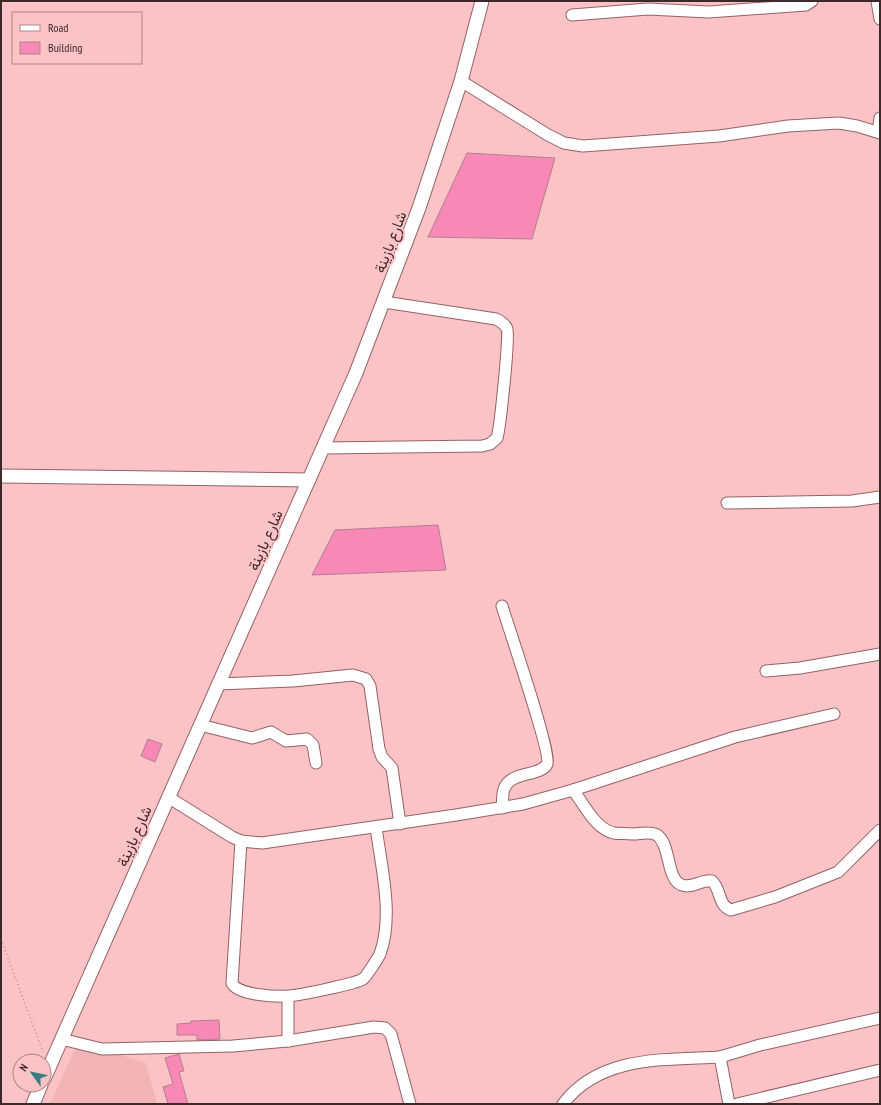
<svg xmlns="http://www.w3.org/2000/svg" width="881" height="1105" font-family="'PT Sans Narrow',Vazirmatn,sans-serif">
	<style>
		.built { fill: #f3b4b8 }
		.building { fill: #f888b6; stroke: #b18092 }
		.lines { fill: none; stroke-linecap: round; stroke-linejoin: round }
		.minor-casing { stroke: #936165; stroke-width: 13 }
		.tertiary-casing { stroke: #936165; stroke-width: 15 }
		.path { stroke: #b88c8e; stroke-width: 1.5; stroke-dasharray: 1 3; stroke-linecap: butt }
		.minor { stroke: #fff; stroke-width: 11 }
		.tertiary { stroke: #fff; stroke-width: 13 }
		.labels { text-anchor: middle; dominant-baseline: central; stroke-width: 4; stroke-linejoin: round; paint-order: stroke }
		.street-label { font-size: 15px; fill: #3e292a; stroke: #fcc3c6 }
	</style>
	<rect width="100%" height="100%" fill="#fcc3c6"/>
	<path class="built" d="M82,1043L146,1063L157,1104H50L73,1053Z"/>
	<g class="building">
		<path d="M467,153L555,158L532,239L428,237Z"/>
		<path d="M438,525L446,570L312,575L335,530Z"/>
		<path d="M148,739L162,744L155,762L141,756Z"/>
		<path d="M219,1020L220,1039L197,1040V1035H177V1024L191,1023V1021Z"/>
		<path d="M179,1054L184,1071L179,1072L188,1104H168L163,1087L173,1084L165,1058Z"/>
	</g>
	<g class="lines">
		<defs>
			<g id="minor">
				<path d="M877,1L880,19"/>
				<path d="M572,15L648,9L709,12L806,5L812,1"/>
				<path d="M461,81L548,135L564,143L583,146L719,136L788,126L839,123L857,126L880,133"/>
				<path d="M878,131L880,118"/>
				<path d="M323,448L482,446L490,444L497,438C500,429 510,334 507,329C505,324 500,321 496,319L384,302"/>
				<path d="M727,503L852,501L880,497"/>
				<path d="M502,606C508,626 552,754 547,764C541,777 511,770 504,789C502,795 503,802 502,808"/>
				<path d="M766,671L800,668L880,654"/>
				<path d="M218,684L293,681L353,675L366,679L370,686L379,749L382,757L392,768L400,824"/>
				<path d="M200,725L252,738L271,732L286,741L307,739L313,745L316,763"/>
				<path d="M573,790C584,804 595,829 614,833C620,834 627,833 633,834C640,834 650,831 657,835C671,844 666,880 682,885C692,889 702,879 712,881C721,889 718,906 731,910L775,897L838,872L880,830"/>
				<path d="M168,797L232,837L241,841L262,843L456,815L523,804L573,790L735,737L834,714"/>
				<path d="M241,841L232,983C237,995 276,997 289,996C300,995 355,984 363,979C366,977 378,958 380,954C394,916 381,866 376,827"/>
				<path d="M61,1039L102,1049L233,1046L288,1041L374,1027L385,1028L391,1034L410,1104"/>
				<path d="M288,1041V997"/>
				<path d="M563,1104C600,1055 665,1060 720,1057"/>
				<path d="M729,1104L720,1057L760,1045L880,1018"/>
				<path d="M737,1104L880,1070"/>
			</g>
			<g id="tertiary">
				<path d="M1,476L309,480"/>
				<path d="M44,1079L356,373L419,208L461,81L482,1"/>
				<path d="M33,1104L41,1085"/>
			</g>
		</defs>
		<use href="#minor" class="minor-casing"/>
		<use href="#tertiary" class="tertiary-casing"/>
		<path class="path" d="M1,939L43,1052"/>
		<use href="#minor" class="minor"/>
		<use href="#tertiary" class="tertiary"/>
	</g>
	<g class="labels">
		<g class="street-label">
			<text transform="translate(390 242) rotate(-69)">شارع بازينة</text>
			<text transform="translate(265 540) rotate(-66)">شارع بازينة</text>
			<text transform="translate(134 836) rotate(-66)">شارع بازينة</text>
		</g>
	</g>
	<rect width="881" height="1105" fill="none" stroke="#3e292a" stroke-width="4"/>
	<rect x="12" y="12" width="130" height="52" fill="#fcc3c6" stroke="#b08588"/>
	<rect x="20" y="25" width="20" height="6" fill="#ffffff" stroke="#b08588"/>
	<text x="48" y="32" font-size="12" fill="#3e292a">Road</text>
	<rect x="20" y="42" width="20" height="12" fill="#f888b6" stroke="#b08588"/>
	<text x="48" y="52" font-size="12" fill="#3e292a">Building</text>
	<g transform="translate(32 1073) rotate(303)"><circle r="19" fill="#fcc3c6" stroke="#b08588"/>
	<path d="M0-3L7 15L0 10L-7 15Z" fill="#388080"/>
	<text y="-6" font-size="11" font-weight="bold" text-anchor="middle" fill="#3e292a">N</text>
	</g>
</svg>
